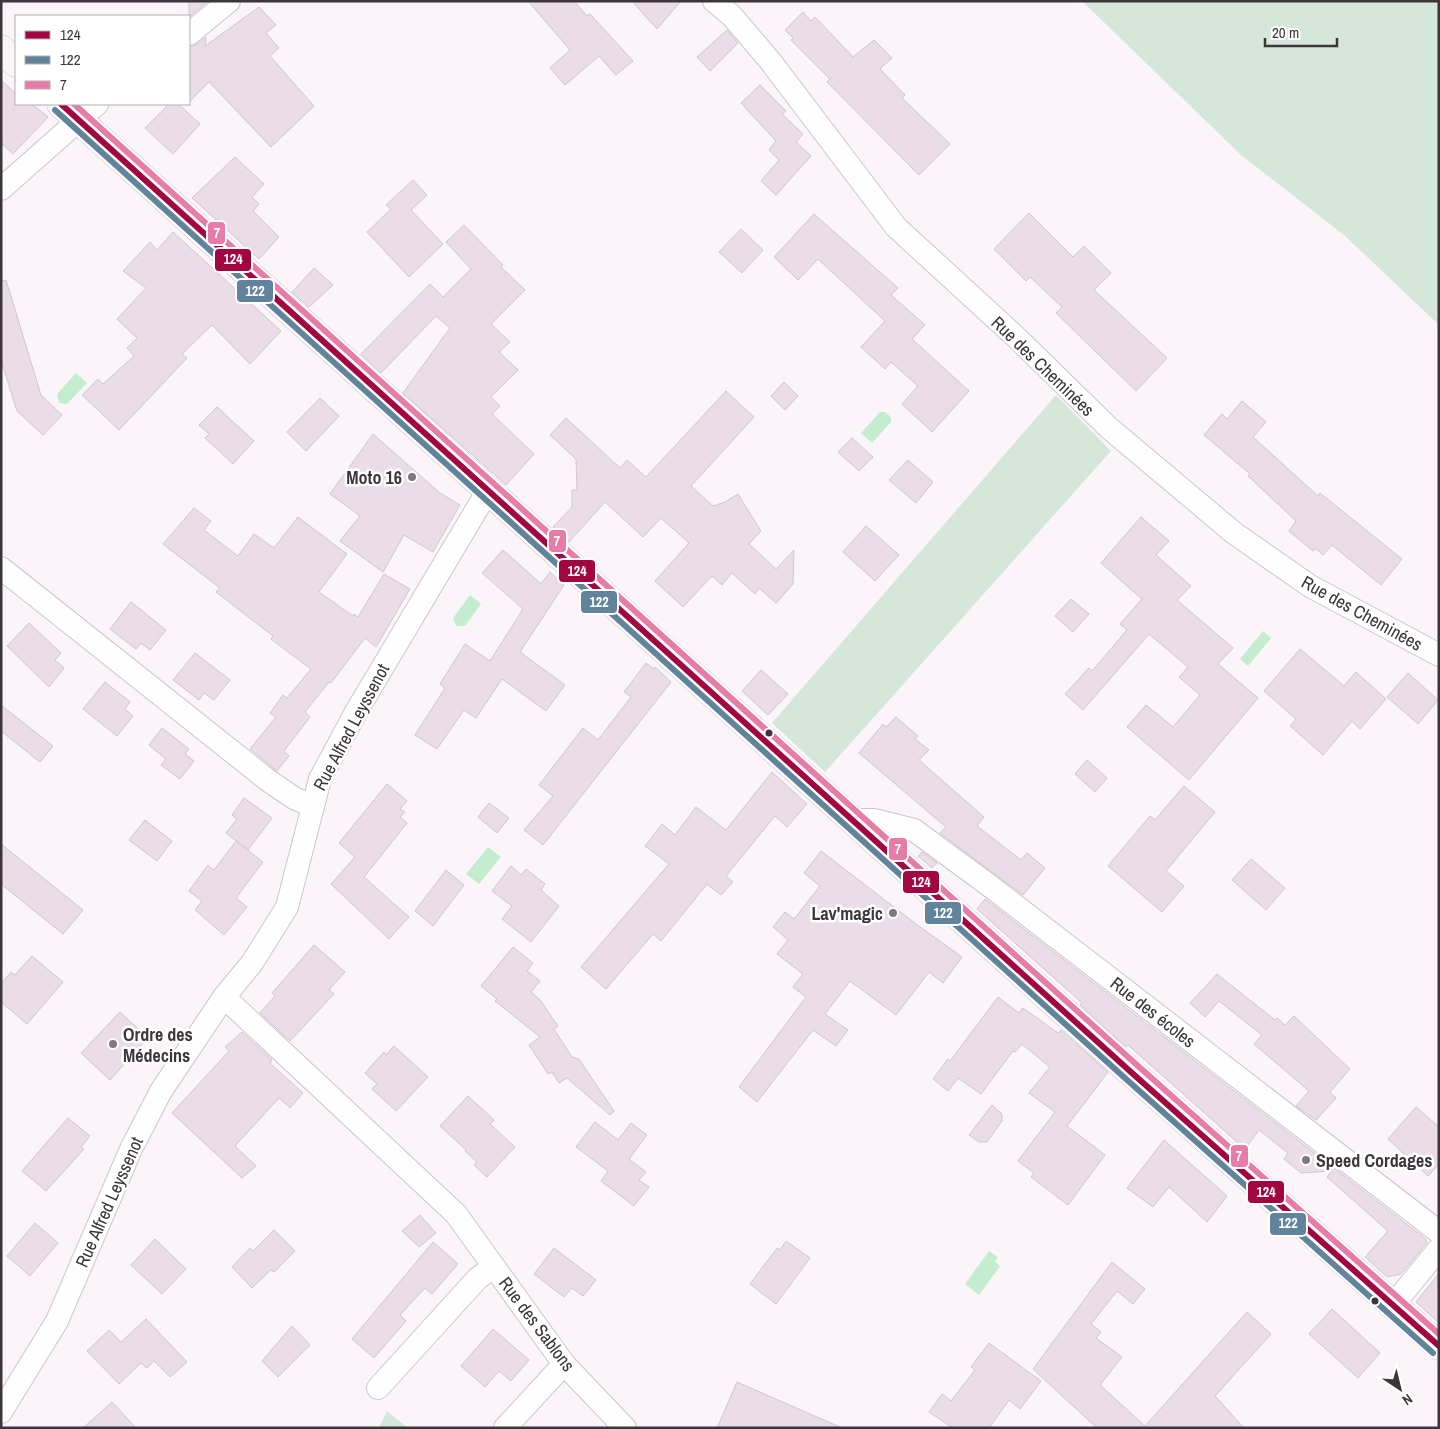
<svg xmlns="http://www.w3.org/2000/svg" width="1440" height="1429" font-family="'Archivo Narrow',sans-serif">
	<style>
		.green { fill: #d4e7da }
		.water { fill: #c4edd0 }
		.building { fill: #eadde7; stroke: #cec8cc }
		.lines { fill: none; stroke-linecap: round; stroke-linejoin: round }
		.minor-casing { stroke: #ccc7ca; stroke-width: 24 }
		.secondary-casing { stroke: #ccc7ca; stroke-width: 29 }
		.minor { stroke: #fefefe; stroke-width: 22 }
		.secondary { stroke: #f8f4f7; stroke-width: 28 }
		.bus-1-casing { stroke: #fff; stroke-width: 10 }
		.bus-2-casing { stroke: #fff; stroke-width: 10 }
		.bus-3-casing { stroke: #fff; stroke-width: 10 }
		.bus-1 { stroke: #a20641; stroke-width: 6 }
		.bus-2 { stroke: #61849c; stroke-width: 6 }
		.bus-3 { stroke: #e67ca7; stroke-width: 6 }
		.poi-dot { fill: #7f797d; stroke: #fff; stroke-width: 2 }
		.bus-dot { fill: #3c363a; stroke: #fff; stroke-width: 2 }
		.labels { text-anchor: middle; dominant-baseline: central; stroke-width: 5; stroke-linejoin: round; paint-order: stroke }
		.street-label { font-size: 18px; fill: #3c363a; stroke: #fff }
		.poi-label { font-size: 18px; font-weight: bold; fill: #3c363a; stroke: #fff; text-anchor: end }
		.line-badge { stroke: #fff; stroke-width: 2 }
		.badge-label { font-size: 14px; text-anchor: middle; font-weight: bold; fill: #fff }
	</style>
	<rect width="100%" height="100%" fill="#fbf5f9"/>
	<g class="green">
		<path d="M1082,1H1439V325L1344,235L1241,155Z"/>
		<path d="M1056,395L1111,451L825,772L772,723Z"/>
		<path d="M387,1411L408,1428H379Z"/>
	</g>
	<g class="water">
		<path d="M76,373L87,383L67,404L59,403L57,394Z"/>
		<path d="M880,412H885L891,417V422L872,443L861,433Z"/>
		<path d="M470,595L481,604L465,626H456L453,618Z"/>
		<path d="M1263,631L1271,638L1248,666L1240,659Z"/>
		<path d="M488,847L501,857L479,884L466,874Z"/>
		<path d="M989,1251L998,1257L995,1261L1000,1266L979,1295L965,1284Z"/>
	</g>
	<g class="building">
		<path d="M189,1H208L189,17Z"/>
		<path d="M528,1H574L587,16L590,14L633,61L616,75L599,56L565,85L550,68L570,50Z"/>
		<path d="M632,1H681L657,29Z"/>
		<path d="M259,7L276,25L266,33L279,48L270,56L314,106L271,147L209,82L189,102V47L197,44L206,37L205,46Z"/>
		<path d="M803,12L811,21L815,17L853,57L874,40L892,58L880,69L905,95L902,98L950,144L919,175L827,82L830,79L791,40L793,38L785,30Z"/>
		<path d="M727,30L738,43L710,71L697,57Z"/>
		<path d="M1,80L16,94V104H32L48,117L13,154L1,143Z"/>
		<path d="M760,85L786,111L782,114L803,134L796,142L811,156L776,195L761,181L779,160L769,150L776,141L741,103Z"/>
		<path d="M169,104H178L200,124L173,154L145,128Z"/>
		<path d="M235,157L264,184L252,197L259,204L253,211L279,237L259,259L192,198Z"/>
		<path d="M413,180L427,195L411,210L443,244L409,277L367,232L391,209L386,205Z"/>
		<path d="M1029,213L1073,257L1084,246L1111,273L1094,290L1167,358L1136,391L1056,313L1062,307L1030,277L1026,281L994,249Z"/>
		<path d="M814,214L898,288L891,295L925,325L912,339L969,391L932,432L902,404L918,386L891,362L885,369L861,347L885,321L818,259L798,280L774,257Z"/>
		<path d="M464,225L503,265L501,267L525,290L491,324L510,342L499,352L518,370L491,397L500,406L492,414L534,454L506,485L403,393L450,328L436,316L381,373L361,354L430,284L443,297L471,269L446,242Z"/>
		<path d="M741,229L763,250L742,273L719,252Z"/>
		<path d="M173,232L281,331L250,364L212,325L182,354L187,358L119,430L82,395L98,379L103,384L134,356L127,348L137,338L117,319L146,288L123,271L150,242L157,250Z"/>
		<path d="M314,268L333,285L309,307L292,292Z"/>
		<path d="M6,280L41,395L62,415L43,435L17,411L1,360V281Z"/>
		<path d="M784,382L798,396L785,410L771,396Z"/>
		<path d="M726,391L754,417L691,486L713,506L725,502L738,494L761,531L749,544L776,569L794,550L793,584L776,603L759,588L755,594L732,573L722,585L712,576L683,607L655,581L689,543L661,518L643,537L605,502L569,542L553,527L572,507V490H577L576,459L550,435L566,418L620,468L627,460L646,477Z"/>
		<path d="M320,398L339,416L306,451L287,432Z"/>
		<path d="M1242,401L1266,422L1253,437L1318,496L1320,493L1402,559L1381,585L1332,545L1323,555L1315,548L1313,551L1289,531L1296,521L1248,476L1250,474L1204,435L1222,414L1227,419Z"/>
		<path d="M217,407L254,441L233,464L205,438L209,434L199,425Z"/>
		<path d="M373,434L440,493L460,505L433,552L404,535L383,572L340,541L360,516L330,494Z"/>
		<path d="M852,438L873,457L859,471L838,452Z"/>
		<path d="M908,460L933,482L916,503L889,480Z"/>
		<path d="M194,508L211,521L204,530L238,556L254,534L274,548L298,517L347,554L319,592L353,616L354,614L358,617L384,574L410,589L376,647L365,638L331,683L329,682L305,712L310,717L284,751L289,756L277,771L250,749L276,717L270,713L283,695L287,698L311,669L271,639L273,636L216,592L220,588L163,544Z"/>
		<path d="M1141,517L1169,541L1156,555L1191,586L1177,600L1233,648L1218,664L1258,698L1189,780L1127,727L1146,705L1173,727L1200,695L1179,677L1188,667L1149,634L1083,710L1065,694L1089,668L1092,671L1127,630L1120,624L1142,599L1101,563Z"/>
		<path d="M866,526L899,555L875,581L843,552Z"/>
		<path d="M503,550L541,584L550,572L564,585L520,652L565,685L546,711L502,679L476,718L464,710L437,749L415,735L445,688L440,684L465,644L490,661L523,609L482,573Z"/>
		<path d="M1071,599L1089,614L1073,632L1055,616Z"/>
		<path d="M131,602L166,630L150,650L141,643L136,649L110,629Z"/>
		<path d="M29,623L61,653L55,660L64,668L49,687L7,646Z"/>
		<path d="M1300,649L1344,686L1356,672L1386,699L1360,729L1352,721L1323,755L1290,726L1296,719L1264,691Z"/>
		<path d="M195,653L230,680L214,700L204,693L199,700L173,680Z"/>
		<path d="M646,663L654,669L655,667L671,682L543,845L524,830L553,796L539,785L583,728L598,740L631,697L624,692Z"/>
		<path d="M761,670L788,694L768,715L742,691Z"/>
		<path d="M1408,673L1438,700L1418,724L1387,697Z"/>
		<path d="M105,682L130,702L125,709L133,716L117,736L83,709Z"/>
		<path d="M1,705L53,746L40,762L1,731Z"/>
		<path d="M896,717L918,736L915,739L929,750L919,760L984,817L977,826L1021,860L1027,853L1045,868L1023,895L940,833L946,827L859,753L883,724L886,727Z"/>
		<path d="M162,728L189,749L185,754L194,761L180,779L161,765L166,759L149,745Z"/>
		<path d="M1087,760L1107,778L1095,792L1075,774Z"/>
		<path d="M772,772L807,804L787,827L775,816L726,876L733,882L721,895L707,884L661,941L653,934L606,989L581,967L669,864L645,846L662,824L675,835L696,807L726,830Z"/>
		<path d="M387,784L407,801L400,809L405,812L400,817L407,823L364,877L409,917L389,939L331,884L355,857L339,843Z"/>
		<path d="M1184,786L1215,812L1166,871L1184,886L1162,912L1108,866L1150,816L1155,820Z"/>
		<path d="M244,798L272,818L248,850L226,833L237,819L232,815Z"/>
		<path d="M489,803L509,818L497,833L478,817Z"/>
		<path d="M145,820L172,841L157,861L129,840Z"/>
		<path d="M236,841L263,862L236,898L247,907L224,935L195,910L202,901L189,891L208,865L214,870Z"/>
		<path d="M1,844L83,910L63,934L1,884Z"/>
		<path d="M821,851L916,924L962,957L943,983L929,972L896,1015L850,981L825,1014L848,1030L836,1046L813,1030L757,1102L739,1087L806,997L793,987L803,974L777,954L788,940L773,927L785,912L794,919L820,886L804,873Z"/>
		<path d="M922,852L937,863L932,868L918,856Z"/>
		<path d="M1251,859L1285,888L1266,910L1232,880Z"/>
		<path d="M511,866L521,875L526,869L545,884L541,890L559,906L531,942L502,919L512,906L492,891Z"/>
		<path d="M446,870L464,885L433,926L415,911Z"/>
		<path d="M985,899L1426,1239L1427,1243L1401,1274L1387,1277L1365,1257L1388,1231L1327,1177L1332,1171L1301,1173L1284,1159L1288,1153L1259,1130L1245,1149L1128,1045L1126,1047L1080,1005L1082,1003L977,909Z"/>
		<path d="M314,945L345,972L329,990L334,994L290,1041L260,1013L275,996L272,993Z"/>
		<path d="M513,947L533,963L527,971L540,981L531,992L540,1000L558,1026L554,1029L572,1057L579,1059L614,1111L610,1115L567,1078L559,1083L552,1072L548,1074L529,1045L540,1037L495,1001L497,999L481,986Z"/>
		<path d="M32,956L63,982L27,1024L1,1002V984L11,972L15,975Z"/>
		<path d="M1217,974L1275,1020L1277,1018L1285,1025L1294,1016L1350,1069L1330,1092L1336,1098L1316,1120L1296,1106L1309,1091L1254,1044L1262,1035L1219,1001L1205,1017L1190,1003Z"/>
		<path d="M998,997L1019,1013L1023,1008L1058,1033L1061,1030L1108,1072L1067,1126L1105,1155L1068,1205L1031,1177L1034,1173L1018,1161L1055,1112L1029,1093L1050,1067L1022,1044L1015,1052L1013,1051L981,1094L958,1078L948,1091L933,1079L948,1059L950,1061Z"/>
		<path d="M120,1012L148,1038L110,1080L81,1053Z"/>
		<path d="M242,1032L272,1060L270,1063L303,1093L290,1108L279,1098L235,1146L256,1166L242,1178L172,1113L229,1051L225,1047Z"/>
		<path d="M394,1046L428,1077L396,1111L372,1089L377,1084L365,1073L384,1052L386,1055Z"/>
		<path d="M468,1096L494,1120L490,1124L515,1147L487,1177L474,1165L477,1162L465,1151L466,1150L440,1126Z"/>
		<path d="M992,1105L1002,1114V1121L987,1142H979L969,1135Z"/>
		<path d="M1416,1107L1439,1127V1164L1428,1176L1388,1139Z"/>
		<path d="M68,1118L90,1136L81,1147L84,1149L46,1191L22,1171Z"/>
		<path d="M595,1122L618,1140L631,1123L647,1135L629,1159L646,1172L639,1180L649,1187L634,1206L601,1181L608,1171L576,1147Z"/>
		<path d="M1164,1140L1227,1196L1207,1222L1169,1187L1153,1207L1127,1188Z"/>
		<path d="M420,1215L436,1233L419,1247L402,1231Z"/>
		<path d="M35,1223L58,1243L30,1276L7,1256Z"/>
		<path d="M274,1230L295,1251L274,1272L271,1270L252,1288L232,1267L250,1248L253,1251Z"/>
		<path d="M155,1239L186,1269L162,1294L131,1265Z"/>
		<path d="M786,1241L810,1258L776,1304L750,1284L777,1248L780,1250Z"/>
		<path d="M433,1242L458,1264L432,1294L425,1288L400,1315L406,1321L374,1358L352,1339Z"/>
		<path d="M554,1248L596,1280L583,1296L572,1288L564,1297L534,1274Z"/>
		<path d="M1112,1262L1145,1289L1133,1304L1117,1291L1091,1324L1101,1332L1096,1338L1122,1357L1100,1385L1145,1426L1247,1312L1271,1334L1215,1396L1244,1428H1097L1033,1369Z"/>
		<path d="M1439,1273V1323L1416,1302Z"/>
		<path d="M1332,1309L1380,1353L1358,1378L1309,1334Z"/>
		<path d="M146,1319L187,1362L170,1377L154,1361L147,1368L141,1363L119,1384L87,1351L109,1330L121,1342Z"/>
		<path d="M292,1326L310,1345L278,1377L262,1361Z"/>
		<path d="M493,1329L529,1360L511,1381L499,1371L485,1387L461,1366Z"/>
		<path d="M989,1343L1041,1381L1020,1409L1009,1400L989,1428H953L929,1412L942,1394L951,1401L975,1370L971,1367Z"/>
		<path d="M737,1382L778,1400L842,1428H717Z"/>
		<path d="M112,1402L136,1428H83Z"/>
	</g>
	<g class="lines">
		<defs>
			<g id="minor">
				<path d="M714,1L732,16L771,62L896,227L1018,339L1109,428L1234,533L1310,586L1439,655"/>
				<path d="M189,34L229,1"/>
				<path d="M1,189L97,104"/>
				<path d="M1,568L269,781L294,798L312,806"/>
				<path d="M854,820H874L914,830L990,886L1439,1232"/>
				<path d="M224,997L456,1214L564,1364L625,1428"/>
				<path d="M1393,1305L1439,1249"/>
				<path d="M378,1388L478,1278L494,1267"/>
				<path d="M1,1412L57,1321L131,1149L161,1091L224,997L252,963L287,907L320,779L356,712L487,492"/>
				<path d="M505,1428L564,1364"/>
			</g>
			<g id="secondary">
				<path d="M1,49L16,63"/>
				<path d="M61,104L1132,1073L1439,1346"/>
			</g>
		</defs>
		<use href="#minor" class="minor-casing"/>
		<use href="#secondary" class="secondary-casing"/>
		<use href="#minor" class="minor"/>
		<use href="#secondary" class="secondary"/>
		<defs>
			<path id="bus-1" d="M61,104L1132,1073L1439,1346"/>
			<path id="bus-2" d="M55,110L1126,1079L1433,1353"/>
			<path id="bus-3" d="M74,104L1138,1066L1439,1334"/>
		</defs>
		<use href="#bus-1" class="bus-1-casing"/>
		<use href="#bus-2" class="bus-2-casing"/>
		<use href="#bus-3" class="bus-3-casing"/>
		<use href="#bus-1" class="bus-1"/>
		<use href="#bus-2" class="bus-2"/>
		<use href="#bus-3" class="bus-3"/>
	</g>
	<g class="poi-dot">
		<circle cx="412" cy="477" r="5"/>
		<circle cx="893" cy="913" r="5"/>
		<circle cx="113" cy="1044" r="5"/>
		<circle cx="1306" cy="1160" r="5"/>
	</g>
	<g class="bus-dot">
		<circle cx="769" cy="733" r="4.5"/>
		<circle cx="1375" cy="1301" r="4.5"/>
	</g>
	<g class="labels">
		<g class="street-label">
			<text transform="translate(1043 366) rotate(44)">Rue des Cheminées</text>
			<text transform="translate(1362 613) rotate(29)">Rue des Cheminées</text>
			<text transform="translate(351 727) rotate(-62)">Rue Alfred Leyssenot</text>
			<text transform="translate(1153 1012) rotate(38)">Rue des écoles</text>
			<text transform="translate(109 1202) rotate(-66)">Rue Alfred Leyssenot</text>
			<text transform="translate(537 1324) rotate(53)">Rue des Sablons</text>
		</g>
		<g class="poi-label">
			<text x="402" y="477">Moto 16</text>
			<text x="883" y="913">Lav'magic</text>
			<text x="123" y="1034" text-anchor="start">Ordre des<tspan x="123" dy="21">Médecins</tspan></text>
			<text x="1316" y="1160" text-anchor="start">Speed Cordages</text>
		</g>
	</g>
	<g class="line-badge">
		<rect x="207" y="221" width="19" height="24" rx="5" fill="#e67ca7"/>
		<rect x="214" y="248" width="38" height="24" rx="5" fill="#a20641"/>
		<rect x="236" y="279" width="38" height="24" rx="5" fill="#61849c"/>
		<rect x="548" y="529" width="19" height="24" rx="5" fill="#e67ca7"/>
		<rect x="558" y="559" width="38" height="24" rx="5" fill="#a20641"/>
		<rect x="580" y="590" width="38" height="24" rx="5" fill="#61849c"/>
		<rect x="888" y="837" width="20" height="24" rx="5" fill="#e67ca7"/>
		<rect x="902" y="870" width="38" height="24" rx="5" fill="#a20641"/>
		<rect x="924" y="901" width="38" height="24" rx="5" fill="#61849c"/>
		<rect x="1230" y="1144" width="19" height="24" rx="5" fill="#e67ca7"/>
		<rect x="1247" y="1180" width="38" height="24" rx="5" fill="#a20641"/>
		<rect x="1269" y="1212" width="38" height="24" rx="5" fill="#61849c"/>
	</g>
	<g class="badge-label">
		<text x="217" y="238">7</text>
		<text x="233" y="264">124</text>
		<text x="255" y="296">122</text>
		<text x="557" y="546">7</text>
		<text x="577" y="576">124</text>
		<text x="599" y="607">122</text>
		<text x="898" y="854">7</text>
		<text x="921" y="887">124</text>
		<text x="943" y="918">122</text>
		<text x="1239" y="1161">7</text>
		<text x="1266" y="1197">124</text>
		<text x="1288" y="1228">122</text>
	</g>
	<rect width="1440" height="1429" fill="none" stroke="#3c363a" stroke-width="5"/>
	<rect x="15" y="15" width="175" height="90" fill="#ffffff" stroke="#b1afb0"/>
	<rect x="25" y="31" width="25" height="8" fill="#a20641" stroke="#b1afb0"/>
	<text x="60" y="40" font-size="15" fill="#3c363a">124</text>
	<rect x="25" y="56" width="25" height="8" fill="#61849c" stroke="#b1afb0"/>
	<text x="60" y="65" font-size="15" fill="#3c363a">122</text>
	<rect x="25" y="81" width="25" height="8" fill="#e67ca7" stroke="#b1afb0"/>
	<text x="60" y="90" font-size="15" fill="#3c363a">7</text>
	<g transform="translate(1400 1389) rotate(145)" stroke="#ffffff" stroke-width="4" paint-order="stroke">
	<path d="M0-4L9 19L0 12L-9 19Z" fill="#3c363a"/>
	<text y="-8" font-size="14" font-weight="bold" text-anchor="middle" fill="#3c363a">N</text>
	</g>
	<path d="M1265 38v8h72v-8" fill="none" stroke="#3c363a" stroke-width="2.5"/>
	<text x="1272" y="38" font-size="15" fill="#3c363a" stroke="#ffffff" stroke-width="4" paint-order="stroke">20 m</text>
</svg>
